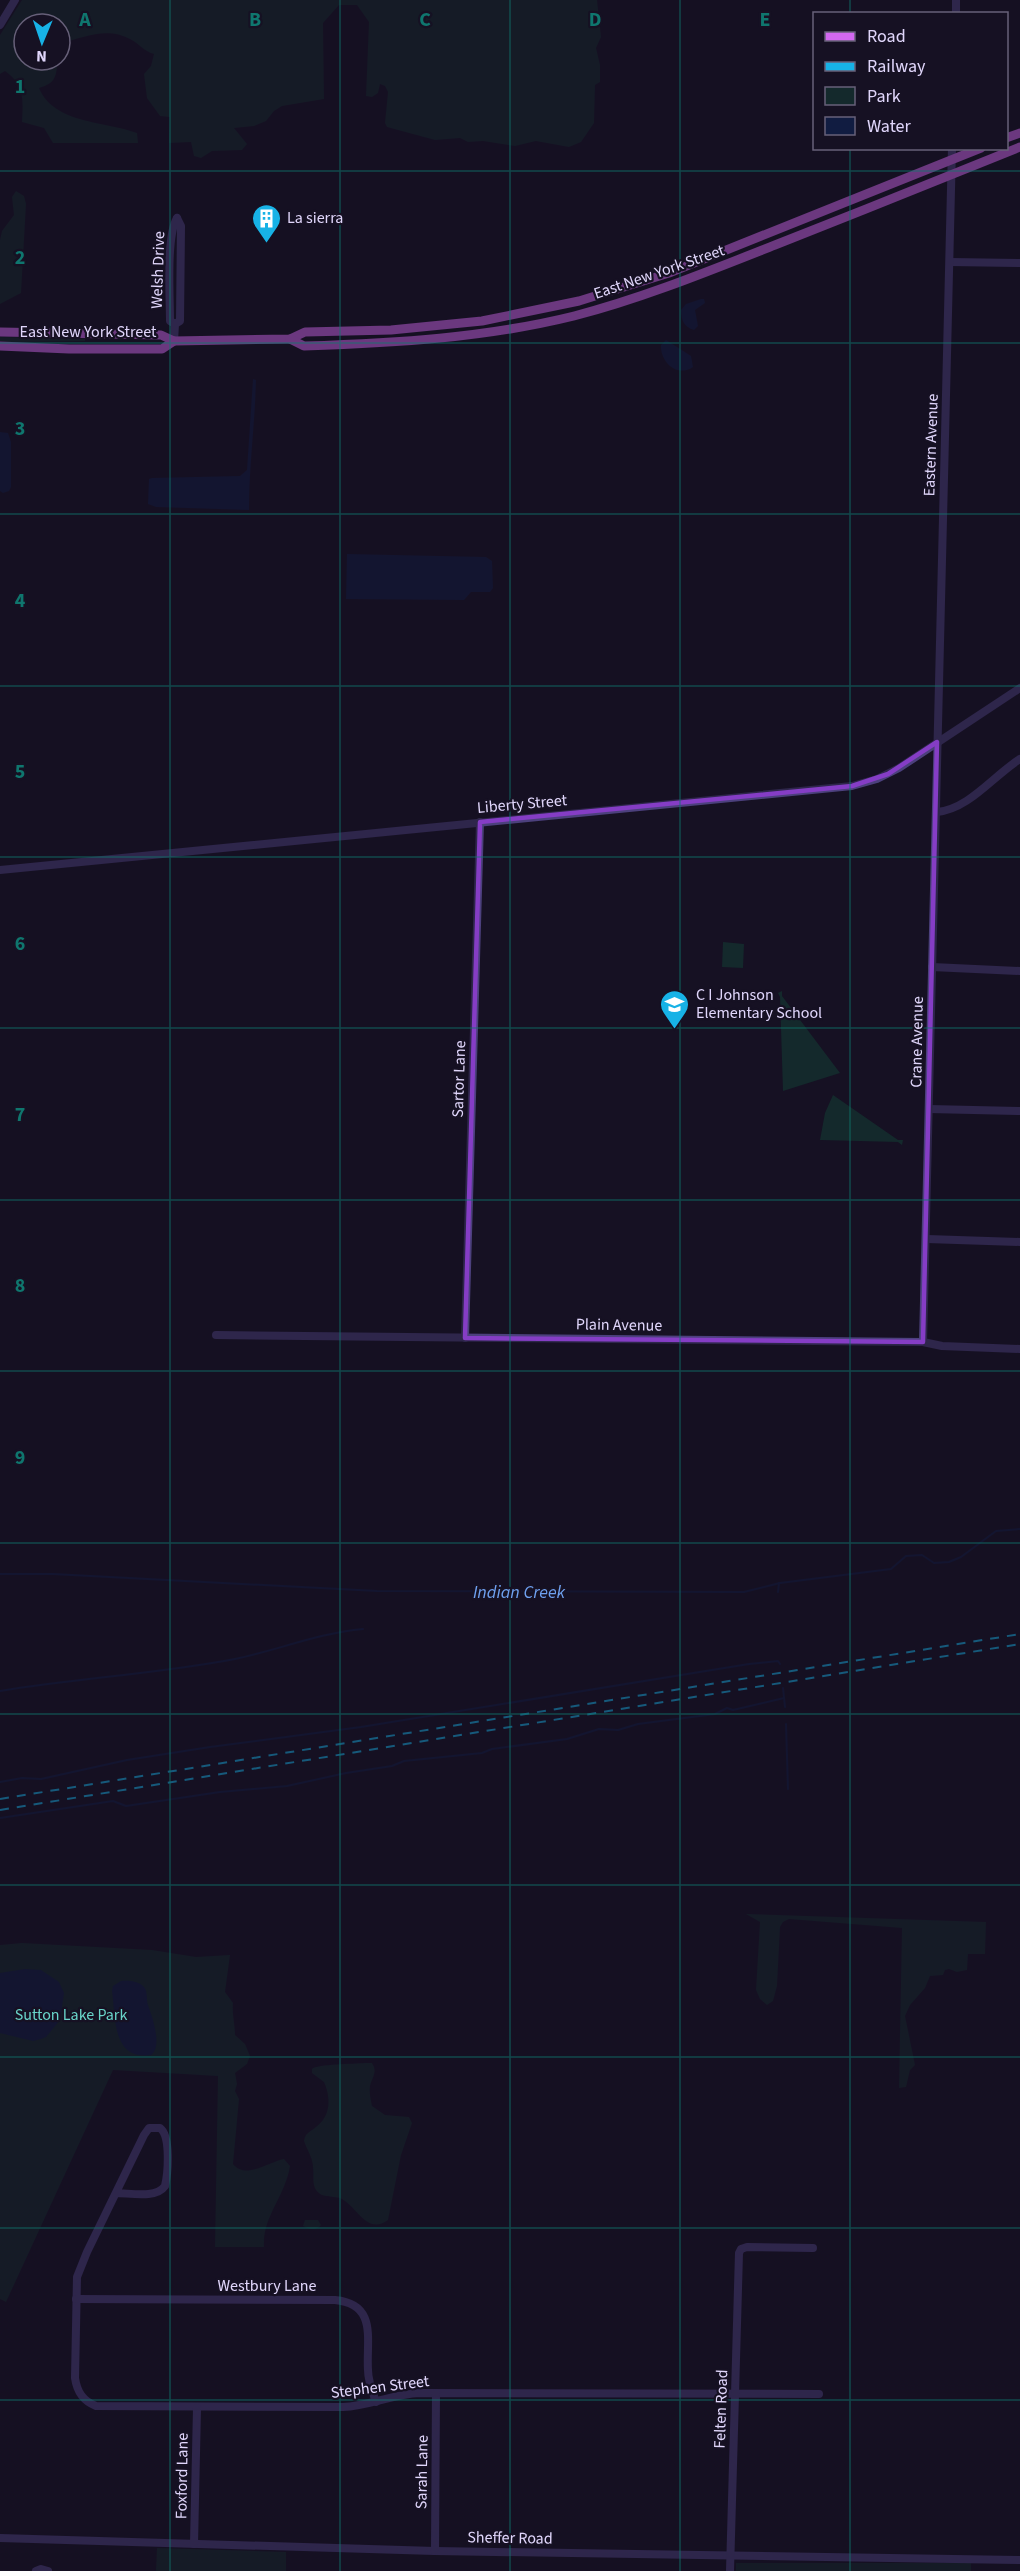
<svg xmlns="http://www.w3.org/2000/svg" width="1020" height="2571" font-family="'Source Sans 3',sans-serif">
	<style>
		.green { fill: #14292c }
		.water { fill: #111c41 }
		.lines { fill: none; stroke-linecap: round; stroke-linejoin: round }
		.stream { stroke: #111c41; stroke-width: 2 }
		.minor { stroke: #4c407d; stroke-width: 8 }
		.major { stroke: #d268f0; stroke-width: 9 }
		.rail { stroke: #17b2e6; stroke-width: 2; stroke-dasharray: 9 8; stroke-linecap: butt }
		.marked { fill: none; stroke: #853dc5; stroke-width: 4.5; stroke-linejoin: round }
		.grid { fill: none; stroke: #0f766e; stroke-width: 1.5; stroke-opacity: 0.55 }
		.labels { text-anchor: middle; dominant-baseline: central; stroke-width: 4.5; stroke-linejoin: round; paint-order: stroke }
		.poi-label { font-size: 16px; fill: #e0d6fb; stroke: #161123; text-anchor: start }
		.street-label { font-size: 16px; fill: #e0d6fb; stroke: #161123 }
		.park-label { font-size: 16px; fill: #69d4c9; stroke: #161123 }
		.water-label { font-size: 18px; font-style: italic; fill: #6fa1f0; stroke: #161123 }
		.grid-label { font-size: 20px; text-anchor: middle; font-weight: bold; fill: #0f766e; stroke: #161123; stroke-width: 4.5; stroke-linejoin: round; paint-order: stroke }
	</style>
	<rect width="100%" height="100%" fill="#161123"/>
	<g class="green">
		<path d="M22,0H597L601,37L596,48L600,65V82L595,85L594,123L581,142L569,147L536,141L515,146L483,141L468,142L460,138L435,140L387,127L385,123L388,92L385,86L380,84L378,93L372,97L366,96L369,22L357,5H339L323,23L324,99L282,106L274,111L266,121L254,126L234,128L247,144L242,150L212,151L201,158L194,156L191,142L169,143L170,117L160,116L147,98L144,74L151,66L154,54C143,51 140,44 130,39C107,26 83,38 60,43V24H24V60H50L57,66C56,80 52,84 39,88C54,124 105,121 137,133L138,143H53L44,128L22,122C23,100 25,85 5,71L0,74V35Z"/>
		<path d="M16,191L24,196L26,204L21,293L0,304V240L2,231L14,215L12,197Z"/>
		<path d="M0,337L85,339V341L9,342L0,341Z"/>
		<path d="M723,942L744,944L743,968L722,967Z"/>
		<path d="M782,991V996L840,1073L783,1091L780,997L778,993Z"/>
		<path d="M833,1095L898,1140H903L902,1145L898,1142L820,1140L825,1113Z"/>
		<path d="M746,1914L986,1922L985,1954H968L967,1970L957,1972L949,1969L945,1970L943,1975L930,1976L925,1988L910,2005L905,2016L915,2065L910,2070L906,2087L899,2088L902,1928L789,1919L783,1922L780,1927L777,1986L773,2001L767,2005L760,1999L756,1990L760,1922Z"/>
		<path d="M22,1943L152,1950L196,1957L230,1955L225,1992L233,2003C232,2015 235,2023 235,2035L245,2044L250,2056L247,2064L235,2073L237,2084L235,2091L239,2099L233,2164C246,2180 268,2162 284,2159L290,2166C285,2197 262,2217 264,2247H215L218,2076L113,2070L6,2302L0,2299V1945Z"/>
		<path d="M365,2063H372C378,2072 372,2077 370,2086C369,2093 371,2100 372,2106L385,2115L409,2117L412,2123L401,2155L388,2220C367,2235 358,2208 342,2199C334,2195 322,2199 316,2190C312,2184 314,2175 313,2167C313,2158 307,2150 304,2141C305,2133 310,2132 316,2127C331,2116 331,2098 324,2082L312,2073V2069C317,2064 354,2064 365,2063Z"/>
		<path d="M305,2220H318L321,2225C317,2231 308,2229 303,2226Z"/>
		<path d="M157,2548L286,2552V2571H156Z"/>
		<rect x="736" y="2563" width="235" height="8"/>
	</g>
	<g class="water">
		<path d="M701,299H704L705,303L695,310L698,326L694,330C684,327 681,320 681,310L686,304Z"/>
		<path d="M666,340L691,356L693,367C677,378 660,362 661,345Z"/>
		<path d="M253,379L256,380C255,424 249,466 249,510L156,507L148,504L149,479L152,478L240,476L247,470Z"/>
		<path d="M0,432L8,433L11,442V487L9,491L3,493L0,491Z"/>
		<path d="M347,554L486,557L492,561L493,588L490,592H471L464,600L346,599Z"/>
		<path d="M25,1969L41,1970L59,1982L64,1993L60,2020L46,2037L41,2039L33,2041L0,2033V1973Z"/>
		<path d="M121,1981C128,1980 139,1981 144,1987C148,1992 146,1999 148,2005C152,2017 163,2046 151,2055C112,2060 116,2019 112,1991L113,1986Z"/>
	</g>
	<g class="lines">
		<g class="stream">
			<path d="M0,1574H53L377,1591L744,1592L780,1583L891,1569L906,1556L922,1555L934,1563L949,1562L961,1557L996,1531L1020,1529"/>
			<path d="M778,1592L779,1583"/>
			<path d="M783,1688L785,1707"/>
			<path d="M0,1691C78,1678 157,1674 235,1659C278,1650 319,1633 363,1629"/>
			<path d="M786,1724L788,1789"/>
			<path d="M0,1782L22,1778L41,1779L127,1760L210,1747L361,1727L749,1664L778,1661L780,1664"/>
			<path d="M0,1818L113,1801L126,1806L220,1792L287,1786L346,1773L392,1766L404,1761L482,1753L492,1749L567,1739L599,1729L618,1730L638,1724L715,1714L727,1708L733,1710L784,1698"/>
		</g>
		<g class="minor">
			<path d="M956,14V0"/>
			<path d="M0,25L15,0"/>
			<path d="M950,262L1020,263"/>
			<path d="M175,324L170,321C170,296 166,236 177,218"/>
			<path d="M174,341L175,324L180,321L181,226L177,218"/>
			<path d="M937,812C969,809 993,776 1020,759"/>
			<path d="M0,870L852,786L877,779L899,768L1020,688"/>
			<path d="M932,967L1020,971"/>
			<path d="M929,1109L1020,1111"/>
			<path d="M927,1239L1020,1242"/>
			<path d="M216,1335L923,1342L942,1346L1020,1349"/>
			<path d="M465,1338L480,822"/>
			<path d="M923,1342L952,148"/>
			<path d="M116,2193C130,2193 156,2199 165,2186C168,2173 171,2136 160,2128H149L144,2135L87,2252L77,2277L75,2378C77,2392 83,2401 96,2406L343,2407C369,2406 393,2394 420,2393L819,2394"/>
			<path d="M76,2299L335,2300C378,2304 366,2340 368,2370C368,2381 372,2391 376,2402"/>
			<path d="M0,2538L435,2551L1020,2560"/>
			<path d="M194,2544L197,2408"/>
			<path d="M435,2551L436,2393"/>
			<path d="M36,2571L41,2569L48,2571"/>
			<path d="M730,2571L739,2253L741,2249L747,2247L813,2248"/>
		</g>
		<g class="major">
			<path d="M1006,138L1020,133"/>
			<path d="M0,332L161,335L174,341L290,339L305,332L391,330L482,321L579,301L669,273L981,148"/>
			<path d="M290,339L304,346C395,343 485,338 574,316C643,298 709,271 775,245C857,213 938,180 1020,147"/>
			<path d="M0,346L69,349H162L174,341"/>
		</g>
		<g class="rail">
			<path d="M0,1799L1020,1634"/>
			<path d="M0,1810L1020,1644"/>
		</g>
	</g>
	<path d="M0 0H1020V2571H0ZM937,742L923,1342L465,1338L480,822L852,786L888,774Z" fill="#161123" fill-opacity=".55" fill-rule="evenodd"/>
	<path class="marked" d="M937,742L923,1342L465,1338L480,822L852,786L888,774Z"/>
	<path class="grid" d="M170,0V2571M340,0V2571M510,0V2571M680,0V2571M850,0V14M850,148V2571M0,171H1020M0,343H1020M0,514H1020M0,686H1020M0,857H1020M0,1028H1020M0,1200H1020M0,1371H1020M0,1543H1020M0,1714H1020M0,1885H1020M0,2057H1020M0,2228H1020M0,2400H1020"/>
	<defs>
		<symbol id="building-pin" viewBox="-11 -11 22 30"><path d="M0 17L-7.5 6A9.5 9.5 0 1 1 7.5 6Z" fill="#17b2e6" stroke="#161123"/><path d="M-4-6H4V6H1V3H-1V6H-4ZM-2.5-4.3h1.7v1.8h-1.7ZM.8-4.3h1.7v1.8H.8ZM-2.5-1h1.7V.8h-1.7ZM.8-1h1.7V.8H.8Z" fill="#fff"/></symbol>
		<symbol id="school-pin" viewBox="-11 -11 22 30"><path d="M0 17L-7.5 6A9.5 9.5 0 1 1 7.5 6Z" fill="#17b2e6" stroke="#161123"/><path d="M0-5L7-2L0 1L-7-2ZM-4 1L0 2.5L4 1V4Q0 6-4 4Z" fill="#fff"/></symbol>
	</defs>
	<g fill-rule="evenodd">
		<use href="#building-pin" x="250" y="202" width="33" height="45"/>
		<use href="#school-pin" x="658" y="988" width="33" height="45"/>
	</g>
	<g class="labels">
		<g class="poi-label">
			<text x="287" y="218">La sierra</text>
			<text x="696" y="995">C I Johnson<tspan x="696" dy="18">Elementary School</tspan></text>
		</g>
		<g class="street-label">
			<text transform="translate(158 270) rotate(-88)">Welsh Drive</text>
			<text transform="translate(659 272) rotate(-19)">East New York Street</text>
			<text x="88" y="332">East New York Street</text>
			<text transform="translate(931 445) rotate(-88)">Eastern Avenue</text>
			<text transform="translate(522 804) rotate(-5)">Liberty Street</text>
			<text transform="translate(917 1042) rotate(-89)">Crane Avenue</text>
			<text transform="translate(459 1079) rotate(-88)">Sartor Lane</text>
			<text transform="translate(619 1325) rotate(1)">Plain Avenue</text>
			<text x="267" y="2286">Westbury Lane</text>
			<text transform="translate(380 2387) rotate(-7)">Stephen Street</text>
			<text transform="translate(721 2409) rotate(-88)">Felten Road</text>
			<text transform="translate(422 2472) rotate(-89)">Sarah Lane</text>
			<text transform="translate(182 2476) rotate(-89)">Foxford Lane</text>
			<text transform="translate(510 2538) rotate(1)">Sheffer Road</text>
		</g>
		<g class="park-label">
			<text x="71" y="2015">Sutton Lake Park</text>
		</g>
		<g class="water-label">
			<text x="519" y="1592">Indian Creek</text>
		</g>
	</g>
	<g class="grid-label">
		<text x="85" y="26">A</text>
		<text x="255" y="26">B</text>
		<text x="425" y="26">C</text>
		<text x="595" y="26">D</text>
		<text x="765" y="26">E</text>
		<text x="20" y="93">1</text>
		<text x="20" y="264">2</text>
		<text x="20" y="435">3</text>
		<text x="20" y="607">4</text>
		<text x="20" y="778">5</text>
		<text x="20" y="950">6</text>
		<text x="20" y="1121">7</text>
		<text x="20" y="1292">8</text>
		<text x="20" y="1464">9</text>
	</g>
	<rect x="813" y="12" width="195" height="138" fill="#161123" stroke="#676079" stroke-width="1.5"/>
	<rect x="825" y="32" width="30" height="9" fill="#d268f0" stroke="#676079" stroke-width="1.5"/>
	<text x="867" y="42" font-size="18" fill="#e0d6fb">Road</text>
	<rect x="825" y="62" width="30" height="9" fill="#17b2e6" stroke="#676079" stroke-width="1.5"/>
	<text x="867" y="72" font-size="18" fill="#e0d6fb">Railway</text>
	<rect x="825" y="87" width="30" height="18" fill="#14292c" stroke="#676079" stroke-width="1.5"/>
	<text x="867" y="102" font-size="18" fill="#e0d6fb">Park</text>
	<rect x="825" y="117" width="30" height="18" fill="#111c41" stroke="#676079" stroke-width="1.5"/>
	<text x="867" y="132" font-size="18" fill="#e0d6fb">Water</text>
	<g transform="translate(42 42) rotate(182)"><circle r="28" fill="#161123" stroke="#676079" stroke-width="1.5"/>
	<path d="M0-4.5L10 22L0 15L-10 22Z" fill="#17b2e6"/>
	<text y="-9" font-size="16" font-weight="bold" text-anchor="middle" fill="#e0d6fb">N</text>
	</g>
</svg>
